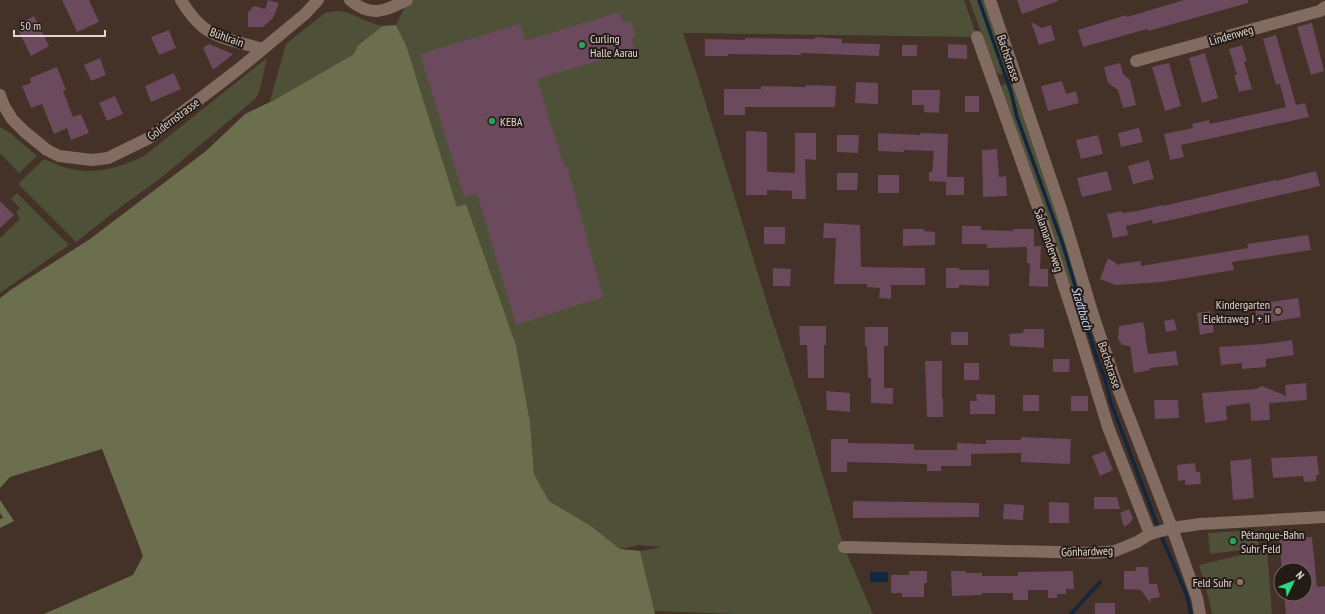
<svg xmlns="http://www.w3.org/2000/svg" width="1325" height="614" font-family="'PT Sans Narrow',sans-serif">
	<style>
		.green { fill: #4e5137 }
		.forest { fill: #6b6f4d }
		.water { fill: #12273e }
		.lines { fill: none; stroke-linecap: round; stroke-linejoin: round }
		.stream { stroke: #12273e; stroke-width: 3.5 }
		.building { fill: #6a4a5c }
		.minor { stroke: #826b61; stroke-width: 12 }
		.leisure-dot { fill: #2e9e5b; stroke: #241b17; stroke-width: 1.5 }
		.education-dot { fill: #8d6e63; stroke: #241b17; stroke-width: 1.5 }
		.labels { text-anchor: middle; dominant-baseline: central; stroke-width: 4; stroke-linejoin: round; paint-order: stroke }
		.street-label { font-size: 12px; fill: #e3d6d1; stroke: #241b17 }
		.poi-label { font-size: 12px; fill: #e3d6d1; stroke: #241b17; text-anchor: start }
		.water-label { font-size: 13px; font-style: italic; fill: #bfd8f5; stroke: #241b17 }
	</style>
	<rect width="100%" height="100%" fill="#443128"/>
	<g class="green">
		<path d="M408,0H964L977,37L683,33L697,75L770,313L807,423L844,547L873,614H737L654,611L640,551L663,547L639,545L620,549L591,526L549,501L534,474L530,422L516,345L466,204L457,208L406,45L396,25Z"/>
		<path d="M969,0H986L1009,70L1007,74H1000L996,72Z"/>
		<path d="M336,11C353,11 367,24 383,26L358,45L354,54L276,99L270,101L286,44L325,13Z"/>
		<path d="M267,58L259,93L254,100L162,177L118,209L76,242L18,184L44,159C53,163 62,167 71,169C96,175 121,167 144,156Z"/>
		<path d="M1003,84L1015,85L1087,308L1077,312L1000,89Z"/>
		<path d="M0,127L10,133L37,156L19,173L0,153Z"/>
		<path d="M17,193L69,245L0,293V238L20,219L16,212L20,208L11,199Z"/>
		<path d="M1257,530L1259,548L1210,554L1208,533Z"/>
		<path d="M1267,549L1272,614H1212L1209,599L1199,565Z"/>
	</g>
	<g class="forest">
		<path d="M396,25L406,45L457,207L466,204L516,345L530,422L534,474L549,501L591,526L620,549L640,551L655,614H44L133,575L143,556L102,449L10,477L0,488V298L12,289L90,239L206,151L245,114L276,99L354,54L358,45L383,26Z"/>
		<path d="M0,500L14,521L0,528V519L3,518L0,513Z"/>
	</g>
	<rect class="water" x="870" y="572" width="18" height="10"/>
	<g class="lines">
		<g class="stream">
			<path d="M979,0L1011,92L1017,117L1063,245L1095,353L1105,379L1111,403L1163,540L1187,596L1191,614"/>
			<path d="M1071,614L1100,582"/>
		</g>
	</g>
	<g class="building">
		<path d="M62,0H89L99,22L77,32Z"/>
		<path d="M268,0L279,3L273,18L263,27H248V12L254,6L265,9Z"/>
		<path d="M1017,0H1058V1L1022,14Z"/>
		<path d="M1184,0H1248V3L1148,31L1147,29L1083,47L1078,30L1126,15L1127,17Z"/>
		<path d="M619,12L623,23L631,21L636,37L631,38L635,50L537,79L564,166H567L603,297L516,325L477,193L464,197L420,54L520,24L525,41Z"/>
		<path d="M34,16L49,46L31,56L18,30L27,25L25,21Z"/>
		<path d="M1031,22L1042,28L1051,25L1055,40L1039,45Z"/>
		<path d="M1312,23L1324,71L1311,75L1297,27Z"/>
		<path d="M169,30L176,48L159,55L151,37Z"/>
		<path d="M1276,35L1296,105L1305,103L1309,117L1181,145L1184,157L1170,160L1164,134L1193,128L1192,124L1209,120L1210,124L1286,107L1280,84L1276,85L1263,39Z"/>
		<path d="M815,37L842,39V43L880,44L879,56L801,53V55L728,54V56H705V39L745,40V38L815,39Z"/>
		<path d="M209,44L233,54L213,70L203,48Z"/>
		<path d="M948,44L967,45V59L948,58Z"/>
		<rect x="902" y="45" width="15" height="11"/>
		<path d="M1242,45L1247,61L1244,62L1252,89L1239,92L1234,75H1237L1229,49Z"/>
		<path d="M1205,53L1218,98L1202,103L1189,58Z"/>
		<path d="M100,58L106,75L91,81L84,65Z"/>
		<path d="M1120,63L1123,74L1130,80L1136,105L1123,108L1118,90L1108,83L1104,67Z"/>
		<path d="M1169,63L1181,106L1165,111L1152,67Z"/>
		<path d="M57,67L66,90L63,91L73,117L81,114L89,133L71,140L67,128L54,134L42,104L31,108L22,86L31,83L30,78Z"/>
		<path d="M174,73L181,89L151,102L145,86Z"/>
		<path d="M1062,81L1066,94L1076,91L1079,103L1048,111L1041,86Z"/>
		<path d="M856,82L878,83V104L855,103Z"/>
		<path d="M806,85L836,86L835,107H745V115H724V89H761V86L806,87Z"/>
		<path d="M912,90H940L939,113L924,112V105H912Z"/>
		<path d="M115,96L123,114L107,121L99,103Z"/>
		<rect x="965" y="96" width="14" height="16"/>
		<path d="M1139,128L1143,142L1121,147L1118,133Z"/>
		<path d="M746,131L767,132V172L795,173V133H816V160L805,159L806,199H792V191L767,190V195H746Z"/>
		<path d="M878,133L920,135V133L948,134L947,177H964V195H946V182L929,181V172H932L934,151L904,150V152L878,151Z"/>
		<path d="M837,135H859L858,153L837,152Z"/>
		<path d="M1098,135L1103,154L1081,159L1076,140Z"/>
		<path d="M997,149L999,177L1006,176L1007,196L983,197L982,150Z"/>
		<path d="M1149,160L1154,179L1133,184L1128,166Z"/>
		<path d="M1107,171L1112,190L1082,197L1077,178Z"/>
		<path d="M1316,171L1320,186L1153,224L1152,220L1126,226L1128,235L1113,238L1107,214L1122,211V213L1137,211L1163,205V206L1275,180L1276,181Z"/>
		<path d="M837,173H858L857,190H837Z"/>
		<rect x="878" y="175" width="21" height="18"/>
		<path d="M0,201L14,215L0,228Z"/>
		<path d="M824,223L860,225L861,267L925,268V285H891V299L879,298L880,288L867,287V284H834L836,238H823Z"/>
		<path d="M962,226H981V230L1013,231V229H1034V246H1041L1040,269H1048V287L1029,286L1030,263H1027V247L987,248V244H962Z"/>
		<rect x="764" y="227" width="21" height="17"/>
		<path d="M903,229H924V231L935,232V245L903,246Z"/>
		<path d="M1308,235L1311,250L1232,262L1234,270L1162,282L1115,285L1100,279L1108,258L1120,266L1119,264L1141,261V266L1248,248L1247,244Z"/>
		<path d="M773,268L791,269L790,286H773Z"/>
		<path d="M946,268H959V270H989V286L959,285V288H946Z"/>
		<path d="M1298,298L1301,317L1257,324L1255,304Z"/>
		<path d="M1211,311L1214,332L1200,335L1197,313Z"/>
		<path d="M1174,319L1177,330L1166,332L1164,321Z"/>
		<path d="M1143,322L1146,335L1145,336L1148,354L1176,351L1178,365L1150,368V370L1134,373L1130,346L1122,345L1118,339L1119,326Z"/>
		<path d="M799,326H826V345H824V378H808L807,345H800Z"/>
		<path d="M865,327H888V346H884V388H893V404L871,403V378H868L867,346H865Z"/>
		<path d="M1024,329H1044V348L1010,346L1009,334L1023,333Z"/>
		<rect x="951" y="332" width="17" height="13"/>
		<path d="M1292,340L1294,355L1266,359V367L1242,369V363L1221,365L1219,347L1264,344Z"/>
		<path d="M1053,359H1070L1069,372H1053Z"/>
		<path d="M925,361H942V398H943V417H927Z"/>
		<rect x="964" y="363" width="15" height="17"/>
		<path d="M1306,383L1307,400L1269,403L1270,420L1251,421L1250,403L1226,406L1227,420L1205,423L1202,393L1256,389L1262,386L1286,396L1285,385Z"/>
		<path d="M826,391L850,393V412L827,410Z"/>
		<path d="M976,394L995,395V414H970V401H977Z"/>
		<rect x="1023" y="395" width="16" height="16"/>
		<rect x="1071" y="396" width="17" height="15"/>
		<path d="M1154,400H1178L1179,418L1155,419Z"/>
		<path d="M1021,437L1071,439L1070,464L1021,462V453L971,454V466H941V471H927V464L847,462V472H831V439H848V443L914,444V450H957V443L986,444V440H1021Z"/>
		<path d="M1105,451L1113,470L1100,476L1092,456Z"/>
		<path d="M1317,456L1319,475H1316V481L1304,482L1303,476L1273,478L1271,458Z"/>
		<path d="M1251,459L1254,498L1233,500L1230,461Z"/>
		<path d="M1195,463L1196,472H1200L1201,484L1185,485V480L1178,481L1177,465Z"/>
		<path d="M1094,497H1117L1120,509H1094Z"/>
		<path d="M853,501L979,503V517L853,518Z"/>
		<path d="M1049,502L1069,503V523H1049Z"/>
		<path d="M1004,504L1024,505L1023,520L1003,519Z"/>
		<path d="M1129,509L1133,518L1130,523L1124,527L1120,513Z"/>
		<path d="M1312,537L1317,587L1325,586V614H1286L1284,594H1305V570H1282L1279,540Z"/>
		<path d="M1137,567H1148L1149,584H1157L1160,597L1150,599L1151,604L1141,590L1124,589V571H1135Z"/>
		<path d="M909,571H927V583H924V597H902V593H891V575H909Z"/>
		<path d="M951,571H966V573H982V576H1018V572L1073,571L1074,589H1066V594H1057V598H1048V590H1028V600H1013V593H982V595L952,596Z"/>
		<rect x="1095" y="603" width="20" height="11"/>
	</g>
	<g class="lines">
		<g class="minor">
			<path d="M181,0C187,10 194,20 203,27C217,39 244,43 262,49"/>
			<path d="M350,0C371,18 385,11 407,0"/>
			<path d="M990,0L1062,212L1093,315L1117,386L1172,528L1197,598L1200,614"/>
			<path d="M977,37L1041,216L1075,320L1108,427L1150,534"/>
			<path d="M1136,61L1320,11L1325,7"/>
			<path d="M0,95L4,106L12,119L25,132L47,150L59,156L92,160L108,158L149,138L240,68L305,14L318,0"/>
			<path d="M844,547L1095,553L1115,551L1137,542L1150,534L1172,528L1200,524L1325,517"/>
		</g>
	</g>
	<g class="leisure-dot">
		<circle cx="582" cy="45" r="4"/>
		<circle cx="492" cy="121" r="4"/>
		<circle cx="1233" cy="541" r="4"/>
	</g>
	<g class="education-dot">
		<circle cx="1278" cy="311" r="4"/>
		<circle cx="1240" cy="582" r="4"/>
	</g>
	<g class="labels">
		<g class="street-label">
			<text transform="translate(1231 35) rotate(-16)">Lindenweg</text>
			<text transform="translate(227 37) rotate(20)">Bühlrain</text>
			<text transform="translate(1009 58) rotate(71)">Bachstrasse</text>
			<text transform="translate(173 119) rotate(-37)">Goldernstrasse</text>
			<text transform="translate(1049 240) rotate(71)">Salamanderweg</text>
			<text transform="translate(1110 365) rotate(71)">Bachstrasse</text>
			<text transform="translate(1087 551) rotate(-2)">Gönhardweg</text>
		</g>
		<g class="poi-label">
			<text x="590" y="38">Curling<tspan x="590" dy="14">Halle Aarau</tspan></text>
			<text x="500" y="121">KEBA</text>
			<text x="1270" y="304" text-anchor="end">Kindergarten<tspan x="1270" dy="14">Elektraweg I + II</tspan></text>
			<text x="1241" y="534">Pétanque-Bahn<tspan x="1241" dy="14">Suhr Feld</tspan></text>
			<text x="1232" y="582" text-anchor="end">Feld Suhr</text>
		</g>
		<g class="water-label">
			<text transform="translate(1082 308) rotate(73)">Stadtbach</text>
		</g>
	</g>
	<g transform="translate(1293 582) rotate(47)"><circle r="19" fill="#241b17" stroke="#706661"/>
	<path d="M0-3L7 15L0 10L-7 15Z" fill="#2dd884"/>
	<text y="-6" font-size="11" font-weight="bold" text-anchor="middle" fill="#e3d6d1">N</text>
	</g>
	<path d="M14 30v6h91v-6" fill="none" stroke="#e3d6d1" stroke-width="2"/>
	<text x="20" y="30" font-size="12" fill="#e3d6d1" stroke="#241b17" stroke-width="3" paint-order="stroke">50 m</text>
</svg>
